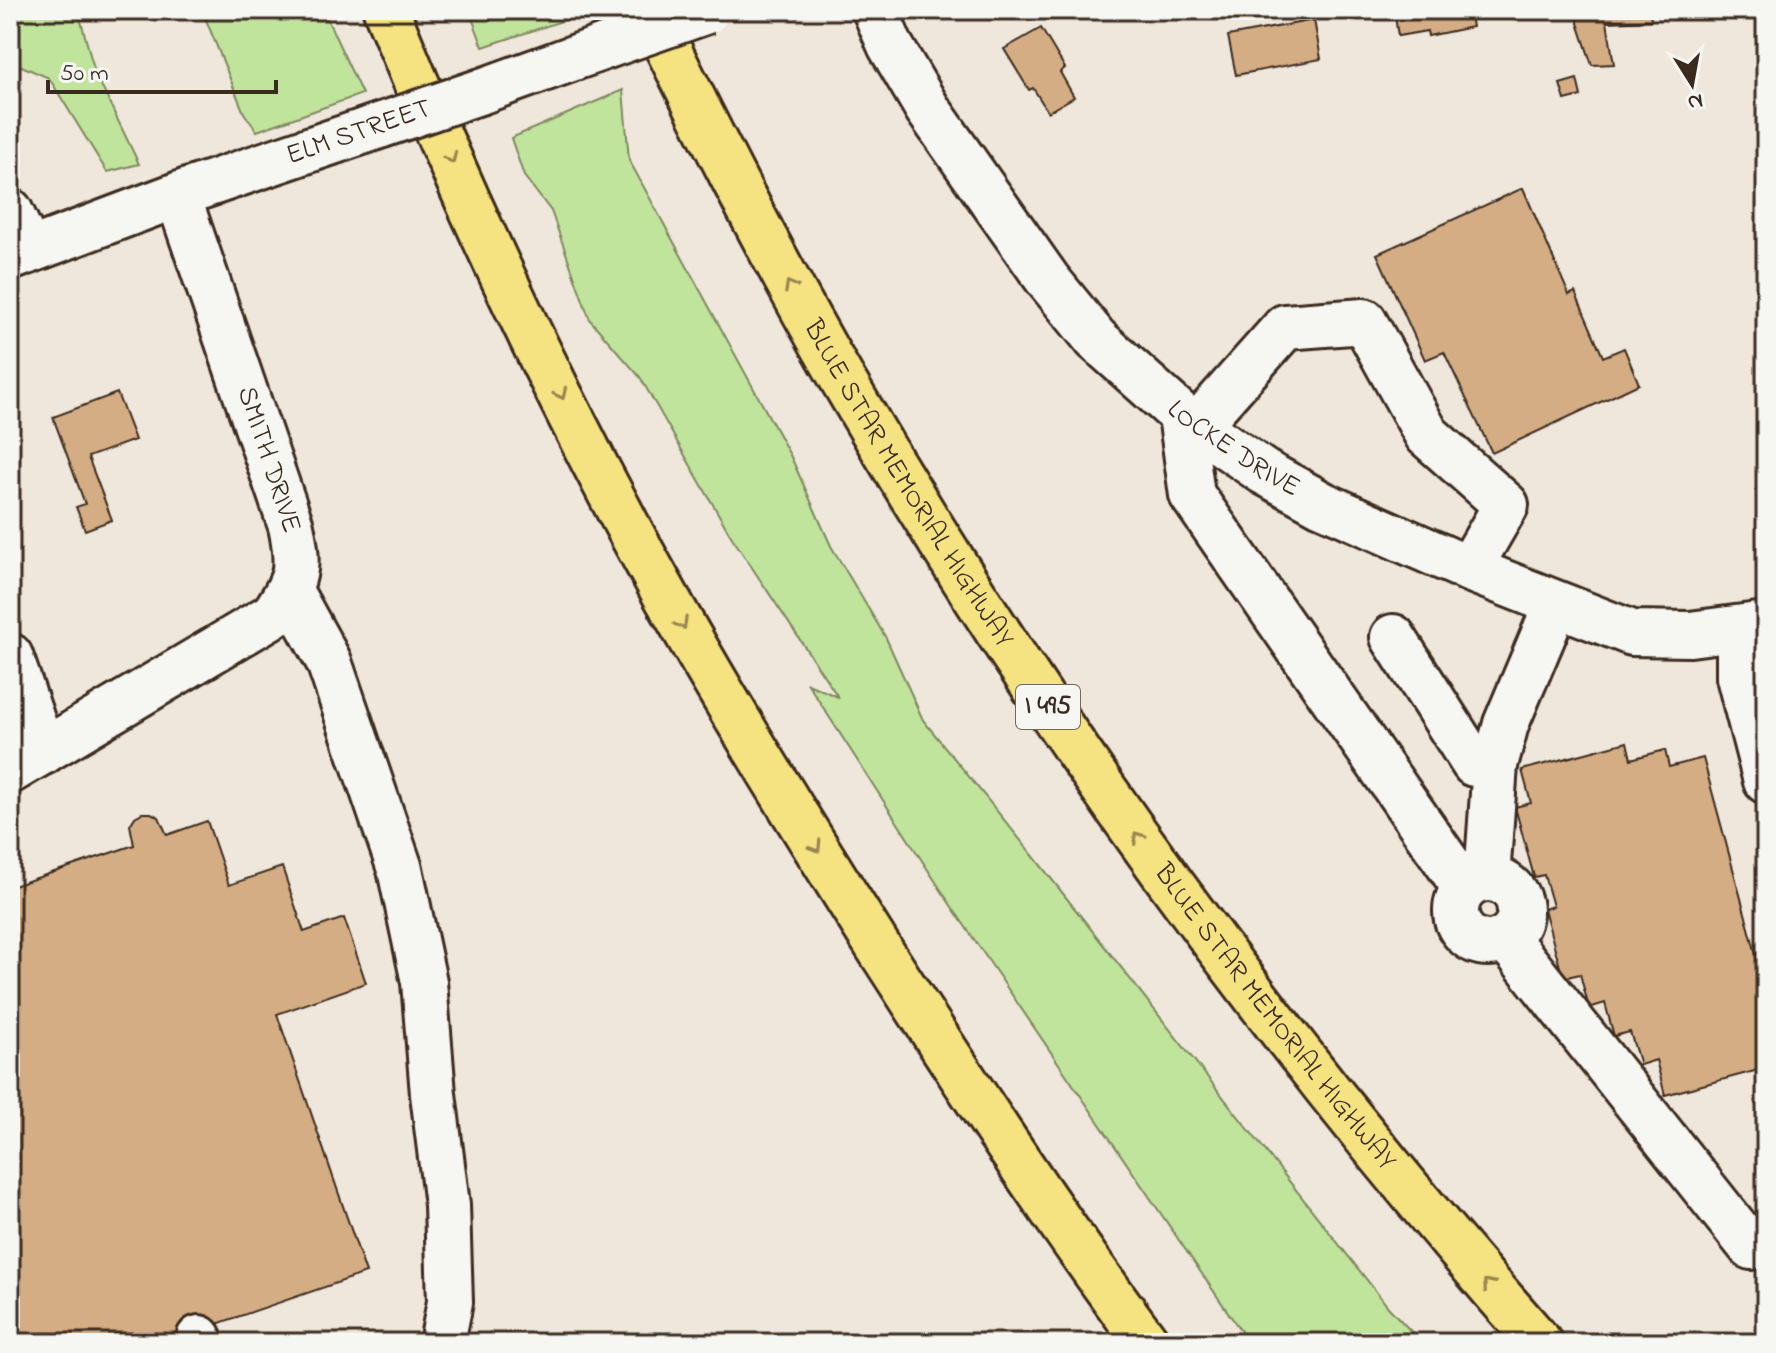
<svg xmlns="http://www.w3.org/2000/svg" width="1776" height="1353" font-family="'Indie Flower',sans-serif">
	<style>
		.green { fill: #c1e49d; stroke: #7e875e; stroke-width: 2 }
		.building { fill: #d4ad85; stroke: #3b2a1e; stroke-width: 2 }
		.lines { fill: none; stroke-linecap: round; stroke-linejoin: round }
		.minor-casing { stroke: #3b2a1e; stroke-width: 50 }
		.highway-casing { stroke: #3b2a1e; stroke-width: 50 }
		.minor { stroke: #f6f6f2; stroke-width: 44 }
		.highway { stroke: #f5e382; stroke-width: 44 }
		.minor-bridge-casing { stroke: #3b2a1e; stroke-width: 50; stroke-linecap: butt }
		.minor-bridge { stroke: #f6f6f2; stroke-width: 44 }
		.oneway { stroke: #988650 }
		.labels { text-anchor: middle; dominant-baseline: central; stroke-width: 7; stroke-linejoin: round; paint-order: stroke }
		.shield { fill: #f6f6f2; stroke: #73675e; stroke-width: 2 }
		.shield-label { font-size: 26px; font-weight: bold; fill: #3b2a1e }
		.street-label { font-size: 28px; fill: #3b2a1e; stroke: #f6f6f2 }
	</style>
	<rect width="100%" height="100%" fill="#efe7dc"/>
	<filter id="ink" filterUnits="userSpaceOnUse"><feTurbulence type="fractalNoise" baseFrequency=".0125" numOctaves="2"/><feDisplacementMap in="SourceGraphic" scale="16" xChannelSelector="R" yChannelSelector="G"/><feConvolveMatrix kernelMatrix="1 2 1 2 8 2 1 2 1" color-interpolation-filters="sRGB"/></filter>
	<g filter="url(#ink)">
		<g class="green">
			<path d="M10,10H78L95,73L139,164L107,172L49,78L10,61Z"/>
			<path d="M202,10H323L362,94L257,131L244,113Z"/>
			<path d="M469,10H580L583,14L483,47Z"/>
			<path d="M623,90L629,160L791,457L831,546L886,638L923,720L1035,858L1389,1308L1422,1343H1249L950,904L808,684L838,697L731,536L640,377L590,320L551,211L524,176L511,138Z"/>
		</g>
		<g class="building">
			<path d="M1394,10H1469L1472,27L1428,36L1427,31L1398,36Z"/>
			<path d="M1578,10H1650L1651,20L1607,22L1614,64L1592,65L1578,23Z"/>
			<path d="M1314,20L1321,59L1236,75L1228,36Z"/>
			<path d="M1041,28L1065,68L1060,72L1074,97L1048,112L1033,88L1029,90L1004,49Z"/>
			<path d="M1577,79L1581,96L1565,100L1560,84Z"/>
			<path d="M1523,188L1569,295L1575,292L1603,357L1624,348L1639,384L1492,453L1444,352L1425,360L1377,254Z"/>
			<path d="M117,393L135,440L88,457L112,520L85,530L76,507L85,504L53,417Z"/>
			<path d="M1627,742L1631,759L1665,750L1669,767L1703,758L1766,991V1068L1665,1095L1656,1060L1640,1065L1630,1032L1614,1036L1605,1003L1589,1008L1580,974L1563,978L1544,909L1553,906L1544,875L1534,877L1515,807L1531,803L1522,770Z"/>
			<path d="M142,813H151L159,817L167,835L207,821L229,885L282,867L304,932L344,918L366,983L277,1014L366,1273L161,1343H10V887L134,845L130,825L135,817Z"/>
		</g>
		<g class="lines">
			<defs>
				<g id="minor">
					<path id="s1" d="M875,10L890,45L927,108L1048,280L1096,339L1181,415L1197,426L1264,472L1322,504L1469,569L1632,633L1690,634L1766,624"/>
					<path d="M482,91L607,46"/>
					<path d="M10,211L29,251"/>
					<path d="M10,258L188,191L382,125"/>
					<path d="M1181,415L1192,495L1465,888"/>
					<path d="M1197,426L1285,327L1364,321L1427,435L1506,505L1469,569"/>
					<path d="M290,591L329,662L400,869L424,982L433,1094L447,1205L450,1302L442,1343"/>
					<path d="M1739,628V677L1766,781"/>
					<path d="M1393,637L1474,764L1495,765"/>
					<path d="M10,656L43,752"/>
					<path d="M10,771L273,615C297,580 300,568 291,526L178,196"/>
					<path d="M1487,878L1495,765L1506,724L1556,605"/>
					<circle cx="1488" cy="911" r="32"/>
					<path d="M1506,938L1751,1247L1766,1235"/>
					<path d="M199,1338L201,1343"/>
				</g>
				<g id="highway">
					<path d="M386,10C460,191 543,370 636,542C712,682 797,818 882,953C967,1085 1053,1217 1147,1343"/>
					<path id="s2" d="M649,10C711,136 774,261 844,382C1043,724 1278,1046 1540,1343"/>
				</g>
			</defs>
			<use href="#minor" class="minor-casing"/>
			<use href="#highway" class="highway-casing"/>
			<use href="#minor" class="minor"/>
			<use href="#highway" class="highway"/>
			<defs>
				<g id="minor-bridge">
					<path d="M607,46L707,11"/>
					<path d="M382,125L482,91"/>
				</g>
			</defs>
			<use href="#minor-bridge" class="minor-bridge-casing"/>
			<use href="#minor-bridge" class="minor-bridge"/>
		</g>
		<defs><path id="oneway-chevron" d="M-2-3.5L2.5 0L-2 3.5" fill="none" stroke-width="1.6" stroke-linecap="round" stroke-linejoin="round" transform="scale(2)"/></defs>
		<g class="oneway">
			<use href="#oneway-chevron" transform="translate(451 158) rotate(66)"/>
			<use href="#oneway-chevron" transform="translate(790 286) rotate(-119)"/>
			<use href="#oneway-chevron" transform="translate(561 394) rotate(64)"/>
			<use href="#oneway-chevron" transform="translate(682 624) rotate(61)"/>
			<use href="#oneway-chevron" transform="translate(1138 837) rotate(-126)"/>
			<use href="#oneway-chevron" transform="translate(816 847) rotate(58)"/>
			<use href="#oneway-chevron" transform="translate(1488 1284) rotate(-131)"/>
		</g>
	</g>
	<g class="labels">
		<rect class="shield" x="1016" y="685" width="64" height="44" rx="6"/>
		<g class="shield-label">
			<text x="1048" y="707">I 495</text>
		</g>
		<g class="street-label">
			<text transform="translate(359 133) rotate(-19)">ELM STREET</text>
			<text stroke="none"><textPath href="#s1" startOffset="574">LOCKE DRIVE</textPath></text>
			<text transform="translate(268 460) rotate(72)">SMITH DRIVE</text>
			<text stroke="none"><textPath href="#s2" startOffset="540">BLUE STAR MEMORIAL HIGHWAY</textPath></text>
			<text stroke="none"><textPath href="#s2" startOffset="1188">BLUE STAR MEMORIAL HIGHWAY</textPath></text>
		</g>
	</g>
	<rect width="1776" height="1353" fill="none" stroke="#f6f6f2" stroke-width="40"/>
	<rect x="20" y="20" width="1736" height="1313" fill="none" stroke="#3b2a1e" stroke-width="3" filter="url(#ink)"/>
	<g transform="translate(1692 84) rotate(169)" stroke="#f6f6f2" stroke-width="6" paint-order="stroke">
	<path d="M0-6L14 30L0 20L-14 30Z" fill="#3b2a1e"/>
	<text y="-12" font-size="22" font-weight="bold" text-anchor="middle" fill="#3b2a1e">N</text>
	</g>
	<path d="M48 80v12h228v-12" fill="none" stroke="#3b2a1e" stroke-width="4"/>
	<text x="60" y="80" font-size="24" fill="#3b2a1e" stroke="#f6f6f2" stroke-width="6" paint-order="stroke">50 m</text>
</svg>
